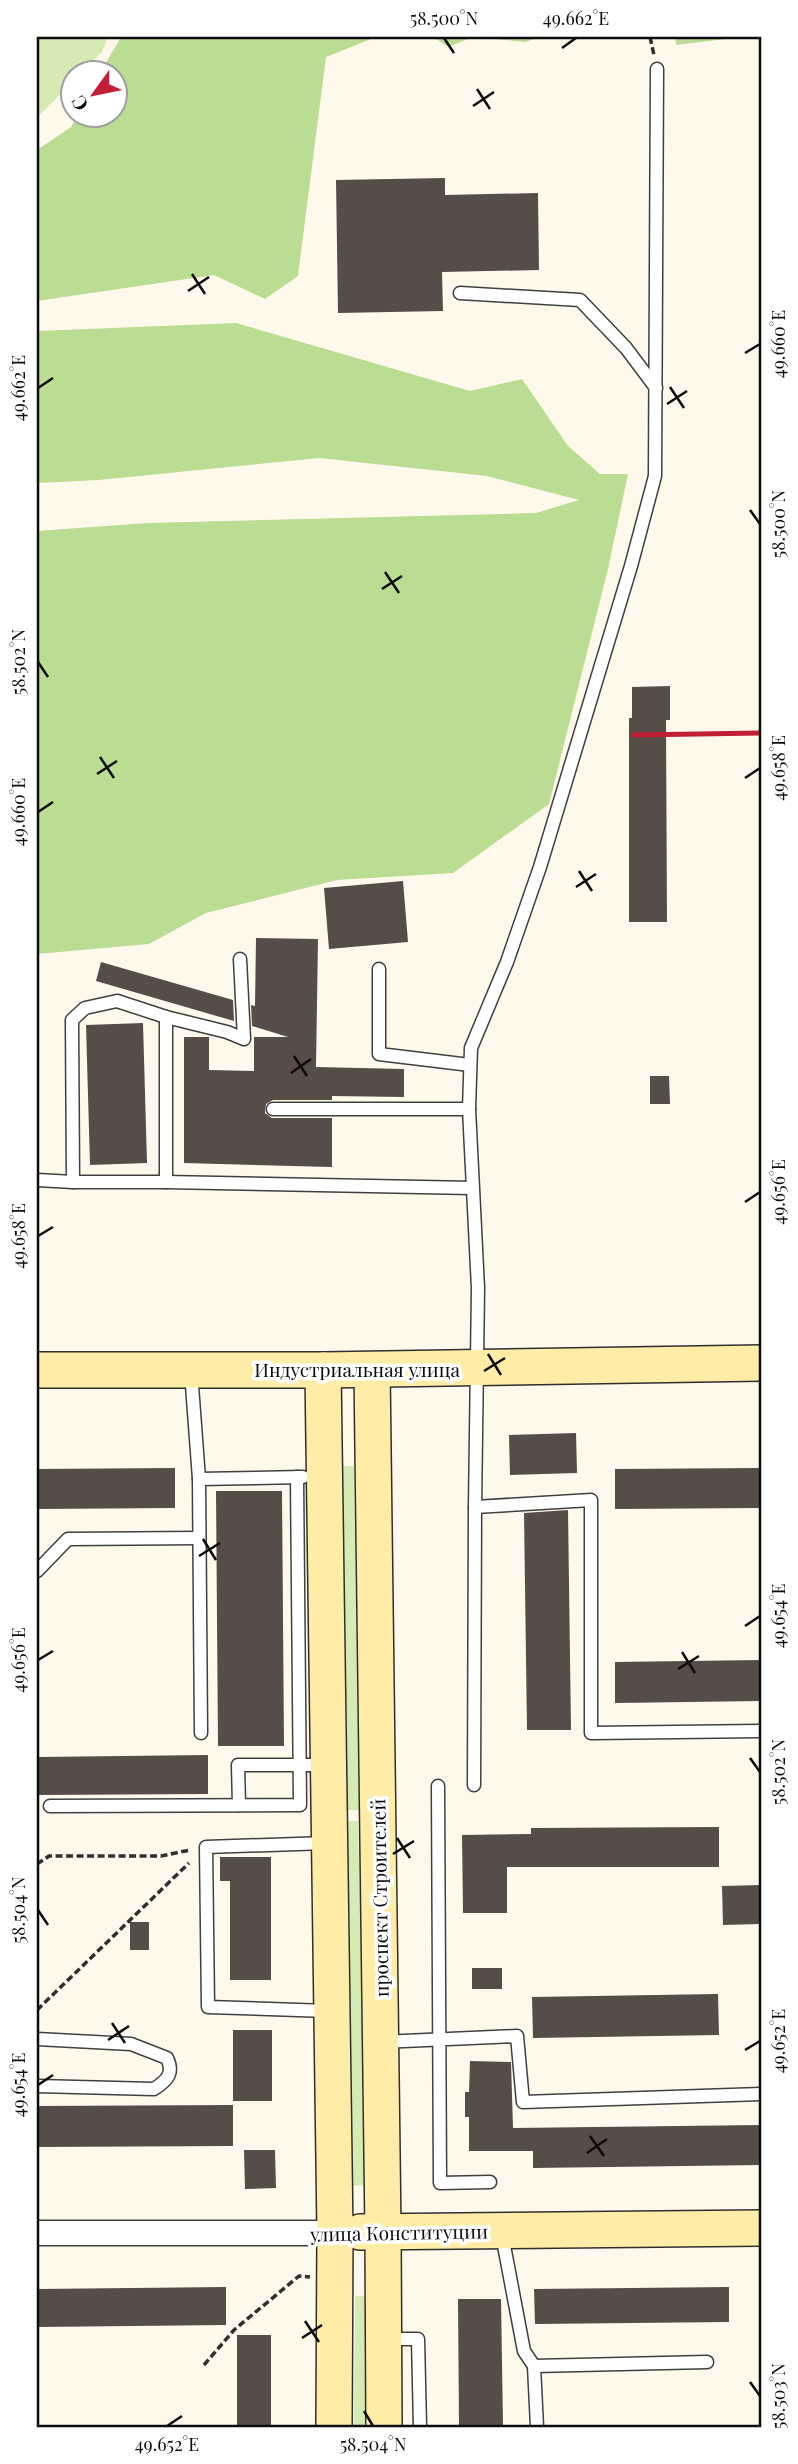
<svg xmlns="http://www.w3.org/2000/svg" width="798" height="2464" font-family="'Playfair Display',serif">
	<style>
		.green { fill: #d6ebb4 }
		.forest { fill: #bbdc93 }
		.building { fill: #564c48 }
		.lines { fill: none; stroke-linecap: round; stroke-linejoin: round }
		.lane-casing { stroke: #404040; stroke-width: 15 }
		.street-casing { stroke: #404040; stroke-width: 27 }
		.secondary-casing { stroke: #2f2f2f; stroke-width: 38 }
		.path { stroke: #2f2f2f; stroke-width: 3.5; stroke-dasharray: 7 3.5; stroke-linecap: butt }
		.lane { stroke: #fff; stroke-width: 12 }
		.street { stroke: #fff; stroke-width: 24 }
		.secondary { stroke: #ffeda7; stroke-width: 35 }
		.rail { stroke: #c21f37; stroke-width: 5 }
		.ticks { fill: none; stroke: #0d0d0d; stroke-width: 2.5 }
		.labels { text-anchor: middle; dominant-baseline: central; stroke-width: 7; stroke-linejoin: round; paint-order: stroke }
		.street-label { font-size: 19px; fill: #0d0d0d; stroke: #fff }
		.neatline { fill: none; stroke: #0d0d0d; stroke-width: 2.5 }
		.ticks-label { font-size: 18px; text-anchor: middle; fill: #0d0d0d }
	</style>
	<rect width="100%" height="100%" fill="#fff9ec"/>
	<g class="green">
		<path d="M37,37H108L102,52L81,73L74,74L73,81L37,118Z"/>
		<path d="M334,1466H354L359,1810H339Z"/>
		<path d="M340,1821H358L366,2185L347,2186Z"/>
		<path d="M355,2296H373L372,2427H354Z"/>
	</g>
	<g class="forest">
		<path d="M121,37H376L326,57L298,276L265,299L214,275L37,301V150L71,127L77,116H116V74L100,73Z"/>
		<path d="M433,37H541L525,42L473,37L448,47Z"/>
		<path d="M675,37H743L676,45Z"/>
		<path d="M236,323L470,391L522,379L568,446L600,474H628L608,569L549,804L453,873L337,880L206,913L149,944L37,954V531L147,523L536,513L579,500L487,476L319,458L99,480L37,483V331Z"/>
	</g>
	<g class="building">
		<path d="M445,178V195L538,193L539,270L442,272L443,311L338,313L336,180Z"/>
		<path d="M670,686V720H666L667,922H629V718H632V687Z"/>
		<path d="M403,881L408,942L329,949L324,888Z"/>
		<path d="M256,938L318,939L316,1067L404,1069V1097L332,1096V1100H273L266,1104L265,1113L272,1118H332V1167L184,1163V1037H209V1070L254,1071V1037H288L252,1026L251,1005L255,1006Z"/>
		<path d="M101,962L233,1000L234,1021L96,981Z"/>
		<path d="M143,1023L147,1163L90,1165L86,1025Z"/>
		<path d="M650,1076H669L670,1104H650Z"/>
		<path d="M576,1433L577,1473L510,1475L509,1435Z"/>
		<path d="M175,1468V1508L37,1509V1469Z"/>
		<path d="M761,1468V1508L615,1509V1469Z"/>
		<path d="M216,1491H282L284,1746H218Z"/>
		<path d="M568,1510L571,1730H527L524,1513Z"/>
		<path d="M761,1660V1701L615,1703V1662Z"/>
		<path d="M208,1755V1794L37,1795V1757Z"/>
		<path d="M719,1827V1867H507V1913H463L462,1835L531,1834V1828Z"/>
		<path d="M220,1857H271V1980H230V1881H220Z"/>
		<path d="M761,1885V1924L723,1925L722,1886Z"/>
		<rect x="130" y="1922" width="19" height="28"/>
		<rect x="472" y="1968" width="30" height="21"/>
		<path d="M718,1994L719,2035L533,2038L532,1997Z"/>
		<rect x="233" y="2030" width="39" height="71"/>
		<path d="M470,2061L511,2062L513,2128L761,2125V2165L533,2168V2151H469V2117H465V2092H469Z"/>
		<path d="M233,2105V2146L37,2147V2106Z"/>
		<path d="M244,2150H275L276,2188L245,2189Z"/>
		<path d="M226,2287V2325L37,2327V2289Z"/>
		<path d="M729,2287V2322L535,2324L534,2289Z"/>
		<path d="M458,2299H501L503,2427H459Z"/>
		<rect x="237" y="2335" width="34" height="92"/>
	</g>
	<g class="lines">
		<defs>
			<g id="lane">
				<path d="M657,69L655,476L631,566L540,867L507,962L471,1048L469,1109L478,1288L475,1507L591,1500V1733L761,1731"/>
				<path d="M460,293L580,300L626,348L656,388"/>
				<path d="M379,969V1054L470,1065"/>
				<path d="M273,1109H469"/>
				<path d="M37,1180L73,1182H166L472,1188"/>
				<path d="M73,1182L72,1020L85,1008L117,1001L166,1017L227,1032L244,1039L240,959"/>
				<path d="M166,1182V1017"/>
				<path d="M191,1372L199,1479"/>
				<path d="M37,1571L68,1539L199,1538"/>
				<path d="M201,1733L199,1479L303,1477"/>
				<path d="M474,1785L475,1507"/>
				<path d="M438,1786L440,2183L490,2182"/>
				<path d="M239,1805L238,1765H327"/>
				<path d="M50,1806L300,1805L297,1477"/>
				<path d="M327,1843L206,1847L208,2007L328,2011"/>
				<path d="M37,2039L131,2044L167,2058C174,2073 168,2080 154,2089L37,2086"/>
				<path d="M381,2042L517,2036L523,2102L761,2094"/>
				<path d="M502,2235L524,2351L534,2366L707,2362"/>
				<path d="M384,2339H418L420,2427"/>
				<path d="M534,2366L537,2427"/>
			</g>
			<path id="street" d="M37,2233H335"/>
			<g id="secondary">
				<path d="M37,1370H323L761,1363"/>
				<path d="M323,1370L335,2233L334,2427"/>
				<path d="M372,1370L383,2232L384,2427"/>
				<path d="M360,2232L761,2228"/>
			</g>
		</defs>
		<use href="#lane" class="lane-casing"/>
		<use href="#street" class="street-casing"/>
		<use href="#secondary" class="secondary-casing"/>
		<g class="path">
			<path d="M650,37L654,55"/>
			<path d="M37,1864L49,1856H161L190,1850"/>
			<path d="M37,2010L189,1863"/>
			<path d="M204,2365L234,2330L299,2276L310,2277"/>
		</g>
		<use href="#lane" class="lane"/>
		<use href="#street" class="street"/>
		<use href="#secondary" class="secondary"/>
		<path class="rail" d="M634,735L761,733"/>
	</g>
	<path class="ticks" d="M444,38L454,53M562,48L576,38M477,89L490,109M473,106L494,92M192,274L205,294M188,291L209,277M745,353L760,344M670,387L684,408M38,388L53,378M667,404L687,391M750,510L760,524M385,572L399,593M382,589L402,576M38,662L48,677M100,757L114,778M97,774L117,761M745,778L760,768M38,812L53,802M579,871L592,891M576,887L596,874M294,1056L307,1076M291,1073L311,1059M745,1202L760,1192M38,1236L53,1227M488,1354L501,1375M484,1371L505,1358M203,1539L216,1560M199,1556L220,1543M745,1626L760,1616M682,1652L695,1673M38,1660L53,1651M678,1669L699,1656M750,1758L760,1772M397,1838L410,1858M393,1854L414,1841M38,1910L48,1925M112,2023L125,2043M108,2040L129,2026M745,2050L760,2041M38,2085L53,2075M590,2136L604,2156M587,2153L607,2139M305,2321L319,2342M302,2338L322,2325M750,2382L760,2396M364,2411L373,2426M167,2426L182,2416"/>
	<g class="labels">
		<g class="street-label">
			<text x="357" y="1369">Индустриальная улица</text>
			<text transform="translate(379 1898) rotate(-91)">проспект Строителей</text>
			<text transform="translate(399 2232) rotate(-1)">улица Конституции</text>
		</g>
	</g>
	<rect width="798" height="2464" fill="none" stroke="#ffffff" stroke-width="77"/>
	<g transform="translate(94 94) rotate(237)"><circle r="33" fill="#ffffff" stroke="#9e9e9e" stroke-width="2"/>
	<path d="M0-5L12 26L0 18L-12 26Z" fill="#c21f37"/>
	<text y="-10" font-size="19" font-weight="bold" text-anchor="middle" fill="#0d0d0d">С</text>
	</g>
	<rect x="38" y="38" width="722" height="2388" class="neatline"/>
	<g class="ticks-label">
		<text x="444" y="25">58.500°N</text>
		<text x="576" y="25">49.662°E</text>
		<text transform="translate(779 344) rotate(-90)" y="6">49.660°E</text>
		<text transform="translate(19 388) rotate(-90)" y="6">49.662°E</text>
		<text transform="translate(779 524) rotate(-90)" y="6">58.500°N</text>
		<text transform="translate(19 662) rotate(-90)" y="6">58.502°N</text>
		<text transform="translate(779 768) rotate(-90)" y="6">49.658°E</text>
		<text transform="translate(19 812) rotate(-90)" y="6">49.660°E</text>
		<text transform="translate(779 1192) rotate(-90)" y="6">49.656°E</text>
		<text transform="translate(19 1236) rotate(-90)" y="6">49.658°E</text>
		<text transform="translate(779 1616) rotate(-90)" y="6">49.654°E</text>
		<text transform="translate(19 1660) rotate(-90)" y="6">49.656°E</text>
		<text transform="translate(779 1772) rotate(-90)" y="6">58.502°N</text>
		<text transform="translate(19 1910) rotate(-90)" y="6">58.504°N</text>
		<text transform="translate(779 2041) rotate(-90)" y="6">49.652°E</text>
		<text transform="translate(19 2085) rotate(-90)" y="6">49.654°E</text>
		<text transform="translate(779 2396) rotate(-90)" y="6">58.503°N</text>
		<text x="167" y="2451">49.652°E</text>
		<text x="373" y="2451">58.504°N</text>
	</g>
</svg>
